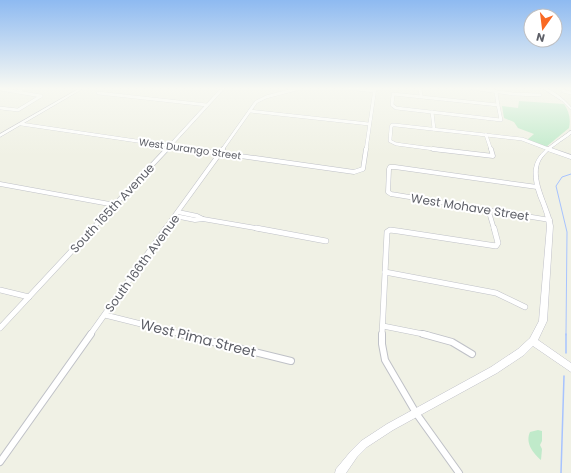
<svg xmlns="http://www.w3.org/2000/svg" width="571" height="473" font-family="Poppins,sans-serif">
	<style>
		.green { fill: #c0eaca }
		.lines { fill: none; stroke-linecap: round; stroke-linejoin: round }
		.stream-far1 { stroke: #a7c3ff; stroke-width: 1 }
		.stream { stroke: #a7c3ff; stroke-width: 1.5 }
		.street-far3-casing { stroke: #bfc1c7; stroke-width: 3.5 }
		.street-far2-casing { stroke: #bfc1c7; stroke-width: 5 }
		.street-far1-casing { stroke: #bfc1c7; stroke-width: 6 }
		.street-casing { stroke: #bfc1c7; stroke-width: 8 }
		.secondary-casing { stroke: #c0c1c9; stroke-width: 1 }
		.street-far3 { stroke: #fff; stroke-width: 3 }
		.street-far2 { stroke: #fff; stroke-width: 4 }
		.street-far1 { stroke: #fff; stroke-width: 5 }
		.street { stroke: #fff; stroke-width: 6 }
		.secondary { fill: #fff; fill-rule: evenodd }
		.labels { text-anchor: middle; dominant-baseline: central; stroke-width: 4; stroke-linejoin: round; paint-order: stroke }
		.far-street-label { font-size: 10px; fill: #5d5f67; stroke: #fff }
		.street-label { font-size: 12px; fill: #5d5f67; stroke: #fff }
		.near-street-label { font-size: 14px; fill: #5d5f67; stroke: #fff }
	</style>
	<rect width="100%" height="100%" fill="#f0f1e5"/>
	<g class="green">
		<path d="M519,101L564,104C569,111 571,119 569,128L546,147L527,140L534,134L518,128L514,122L504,118L502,106L518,108Z"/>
		<path d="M538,430L542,431V441L540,445L542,449L541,460C533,453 525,443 530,432Z"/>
	</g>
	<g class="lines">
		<path class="stream-far1" d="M566,335L567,232L556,186L562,177L571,174"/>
		<g class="stream">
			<path d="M566,353V334"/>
			<path d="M561,473L564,376"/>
		</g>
		<defs>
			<g id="street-far3">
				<path d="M347,88L374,91"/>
				<path d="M420,88L421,96"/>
				<path d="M471,88L513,94L540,95"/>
				<path d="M0,89L41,96"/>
				<path d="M563,91L571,93"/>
				<path d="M17,92L24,88"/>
				<path d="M496,92L498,105"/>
				<path d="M98,93L207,105"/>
				<path d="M393,94L498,105L501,120L396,108L392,105Z"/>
				<path d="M0,108L18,110L41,96"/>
				<path d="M250,111L369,124"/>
				<path d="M432,112L434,129"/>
				<path d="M21,124L198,150"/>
				<path d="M486,135L522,139L551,150"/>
				<path d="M486,135L491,150"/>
				<path d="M166,150L223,88"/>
				<path d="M222,150L256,102L266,97L300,88"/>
				<path d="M366,150L375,88"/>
				<path d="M441,150L396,144L390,141L391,127L392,125H395L486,135"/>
			</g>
			<g id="street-far2">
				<path d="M191,149L354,172L363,169L366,149"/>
				<path d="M433,149L493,156L491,149"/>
				<path d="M548,149L571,157"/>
				<path d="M0,184L115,205"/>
				<path d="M537,187L395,167H390L389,169L388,192L391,194L550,220"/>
				<path d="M488,209L494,229"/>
				<path d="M178,212L197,216L203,219"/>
				<path d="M175,216L195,220L203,219L261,229"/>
				<path d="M92,229L167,149"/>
				<path d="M165,229L223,149"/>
			</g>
			<g id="street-far1">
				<path d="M256,228L326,241"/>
				<path d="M385,272L496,293L525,307"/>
				<path d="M0,290L29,297"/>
				<path d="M105,315L185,335"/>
				<path d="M383,326L428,335"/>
				<path d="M0,328L93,228"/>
				<path d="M90,335L166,228"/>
				<path d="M382,335L387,232L390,230L398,231L496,246L498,243L494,228"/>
			</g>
			<g id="street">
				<path d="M181,334L291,361"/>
				<path d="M382,334V344L385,360L416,413L459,473"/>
				<path d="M423,334L452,342L472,354"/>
				<path d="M0,462L91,334"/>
			</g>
			<g id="secondary">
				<path d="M80,88H84L0,137V134Z"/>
				<path d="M542,88C552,88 564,99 571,107V110L562,101Z"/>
				<path d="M570,131H571V134C562,141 549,148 542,158C529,176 550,206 553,226L547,321L538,340L571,363V372L533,346L524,355L497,373L393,430L367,447L357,457L346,473H335L336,469L351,451L361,441L387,424L491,367L518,349L530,338L539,321L547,226C546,215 542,206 538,196C525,158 542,152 570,131Z"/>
			</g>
		</defs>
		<use href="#street-far3" class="street-far3-casing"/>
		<use href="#street-far2" class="street-far2-casing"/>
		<use href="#street-far1" class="street-far1-casing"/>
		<use href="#street" class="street-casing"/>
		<use href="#secondary" class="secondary-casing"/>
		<use href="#street-far3" class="street-far3"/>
		<use href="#street-far2" class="street-far2"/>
		<use href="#street-far1" class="street-far1"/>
		<use href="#street" class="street"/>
		<use href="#secondary" class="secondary"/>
	</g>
	<linearGradient id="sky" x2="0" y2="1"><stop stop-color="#8ebaf1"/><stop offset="0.57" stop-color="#f8f9f3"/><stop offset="1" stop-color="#f8f9f3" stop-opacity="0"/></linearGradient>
	<rect width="571" height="155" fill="url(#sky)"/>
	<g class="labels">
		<g class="far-street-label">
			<text transform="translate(190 149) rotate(8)">West Durango Street</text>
		</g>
		<g class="street-label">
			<text transform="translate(470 207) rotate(9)">West Mohave Street</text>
			<text transform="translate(112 208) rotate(-47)">South 165th Avenue</text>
			<text transform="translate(142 263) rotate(-54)">South 166th Avenue</text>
		</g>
		<g class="near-street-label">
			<text transform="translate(198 338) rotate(14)">West Pima Street</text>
		</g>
	</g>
	<g transform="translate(543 28) rotate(194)"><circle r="19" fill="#ffffff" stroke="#bebfc2"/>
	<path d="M0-3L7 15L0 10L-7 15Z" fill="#f96923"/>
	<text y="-6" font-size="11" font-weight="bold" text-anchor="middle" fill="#5d5f67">N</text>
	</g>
</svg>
